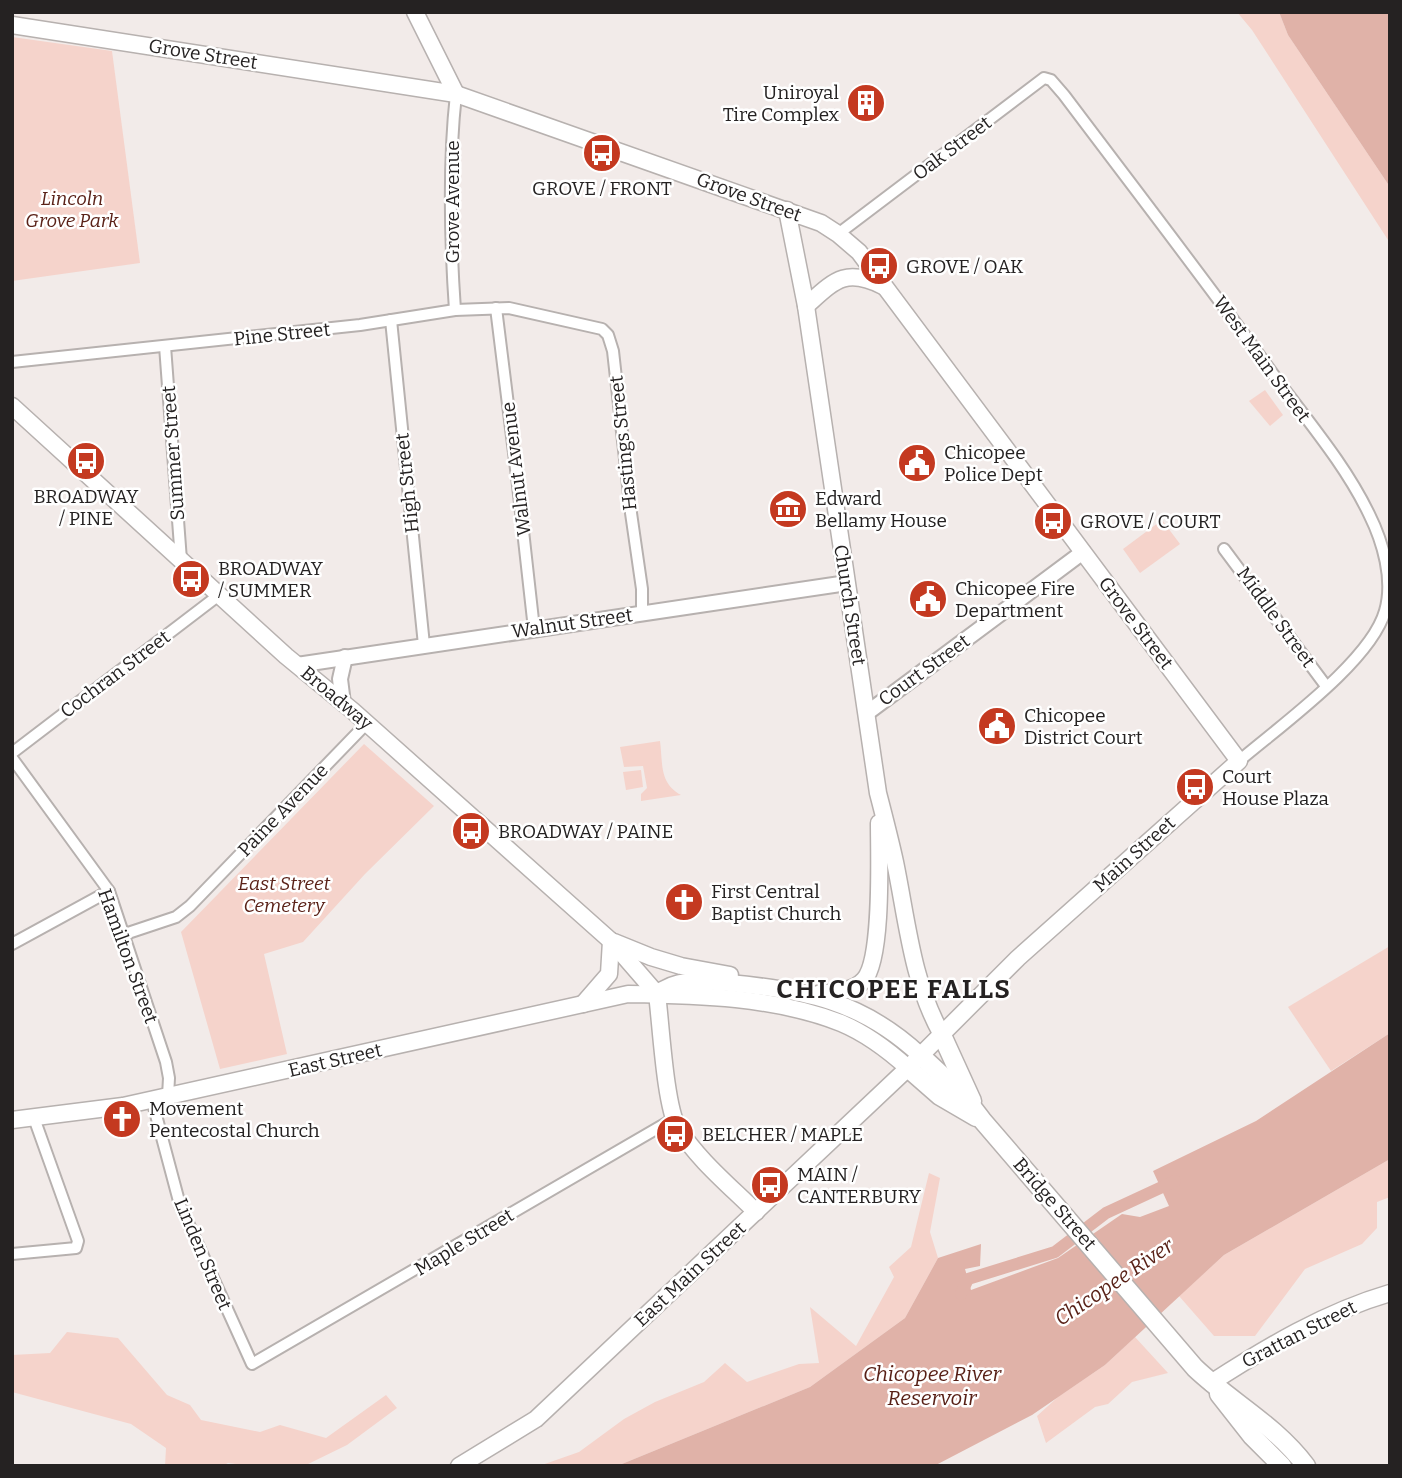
<svg xmlns="http://www.w3.org/2000/svg" width="1402" height="1478" font-family="Bitter,serif">
	<style>
		.green { fill: #f5d3cb }
		.water { fill: #e0b2a8 }
		.lines { fill: none; stroke-linecap: round; stroke-linejoin: round }
		.canal { stroke: #e0b2a8; stroke-width: 12 }
		.minor-casing { stroke: #b7b1af; stroke-width: 14 }
		.tertiary-casing { stroke: #b7b1af; stroke-width: 18 }
		.secondary-casing { stroke: #b7b1af; stroke-width: 19 }
		.primary-casing { stroke: #b7b1af; stroke-width: 21 }
		.minor { stroke: #fff; stroke-width: 10 }
		.tertiary { stroke: #fff; stroke-width: 14 }
		.secondary { stroke: #fff; stroke-width: 16 }
		.primary { stroke: #fff; stroke-width: 18 }
		.labels { text-anchor: middle; dominant-baseline: central; stroke-width: 5; stroke-linejoin: round; paint-order: stroke }
		.street-label { font-size: 19px; fill: #252222; stroke: #fff }
		.poi-label { font-size: 19px; fill: #252222; stroke: #fff; text-anchor: start }
		.park-label { font-size: 19px; font-style: italic; fill: #5a2117; stroke: #fff }
		.water-label { font-size: 21px; font-style: italic; fill: #571f15; stroke: #fff }
		.district-label { font-size: 26px; font-weight: bold; letter-spacing: 2px; fill: #252222; stroke: #fff }
	</style>
	<rect width="100%" height="100%" fill="#f2ebe9"/>
	<g class="green">
		<path d="M1237,12H1279L1288,35L1390,187V243L1252,30Z"/>
		<path d="M12,37L112,51L140,263L12,281Z"/>
		<path d="M1265,390L1283,415L1270,426L1249,401Z"/>
		<path d="M1162,520L1180,544L1140,573L1123,549Z"/>
		<path d="M660,741C663,764 659,783 681,795L641,801V794L647,788L643,766L624,767L620,747Z"/>
		<path d="M364,744L434,806L365,874L303,942L264,954L287,1054L220,1069L181,932Z"/>
		<path d="M641,770L643,787L626,790L623,772Z"/>
		<path d="M1390,946V1033L1331,1071L1288,1007Z"/>
		<path d="M1390,1159V1197L1377,1202V1228L1362,1244L1305,1269L1255,1336H1214L1179,1296L1224,1255Z"/>
		<path d="M929,1173L940,1178L930,1232L938,1258L905,1318L810,1387L617,1466H539L579,1452L624,1419L655,1402L704,1382L725,1363L747,1382L799,1364L819,1363L810,1307L856,1346L894,1277L889,1267L911,1247Z"/>
		<path d="M67,1332L118,1338L167,1395L190,1405L201,1420L260,1432L280,1425L326,1438L386,1395L397,1408L347,1445L304,1466H251L228,1463L222,1466H165L166,1448L131,1424L12,1392V1355L50,1353Z"/>
		<path d="M1135,1337L1168,1373L1132,1382L1108,1404L1095,1407L1046,1443L1037,1416L1058,1397L1105,1365Z"/>
	</g>
	<g class="water">
		<path d="M1279,12H1390V187L1288,35Z"/>
		<path d="M1390,1033V1159L1224,1255L1105,1365L1032,1415L934,1466H617L810,1387L905,1318L938,1258L981,1244L980,1266L965,1269L971,1290L1058,1258L1122,1214L1140,1217L1169,1206L1153,1171L1256,1121Z"/>
	</g>
	<g class="lines">
		<path class="canal" d="M961,1294L968,1279L1055,1252L1106,1213L1175,1181"/>
		<defs>
			<g id="minor">
				<path d="M838,234L1044,78L1051,80L1064,95C1134,188 1205,280 1273,374C1306,419 1345,464 1369,514C1383,542 1394,580 1385,611C1371,661 1280,726 1239,761"/>
				<path d="M496,308L517,477L534,629"/>
				<path d="M455,310C450,238 448,166 456,94"/>
				<path d="M391,320L424,645"/>
				<path d="M165,346L181,560"/>
				<path d="M12,362L360,325L455,310L509,308L602,329L608,335L613,351L631,513L642,589V613"/>
				<path d="M1224,549L1326,686"/>
				<path d="M12,753L219,595"/>
				<path d="M12,758L109,891L166,1062L169,1078L168,1096"/>
				<path d="M125,934L176,917L190,906L367,723"/>
				<path d="M12,944L109,891"/>
				<path d="M152,1100L180,1205L252,1364L675,1118"/>
				<path d="M12,1254L76,1248L78,1241L34,1118"/>
			</g>
			<g id="tertiary">
				<path d="M297,665L847,583"/>
				<path d="M343,703L340,679L345,657"/>
				<path d="M867,713L1083,552"/>
			</g>
			<g id="secondary">
				<path d="M415,12L456,94"/>
				<path d="M12,25L456,94L821,223L838,234L859,252L1239,761L1018,958L908,1068L536,1419L459,1466"/>
				<path d="M787,210L806,306L878,793C884,816 890,839 895,862C907,920 912,981 941,1033"/>
				<path d="M806,306C834,281 845,267 883,286"/>
				<path d="M12,406L286,656L353,711L611,941L657,994"/>
				<path d="M614,942L651,957L681,966L730,975"/>
				<path d="M657,994C677,977 704,981 729,983C805,990 862,1001 920,1055"/>
				<path d="M657,994C661,1025 665,1105 678,1128C698,1160 730,1186 756,1212"/>
				<path d="M818,994C834,992 853,992 864,980C883,959 879,854 879,823"/>
				<path d="M583,1004L609,974L611,941"/>
				<path d="M12,1120L123,1106L628,994C697,995 776,997 841,1023C865,1033 888,1050 908,1068"/>
				<path d="M1211,1383C1267,1347 1325,1312 1390,1293"/>
			</g>
			<g id="primary">
				<path d="M941,1033L972,1101"/>
				<path d="M920,1055L962,1094L982,1120L1195,1368C1232,1403 1274,1424 1306,1466"/>
				<path d="M908,1068L940,1096L976,1117"/>
				<path d="M1219,1394L1252,1436L1282,1466"/>
			</g>
		</defs>
		<use href="#minor" class="minor-casing"/>
		<use href="#tertiary" class="tertiary-casing"/>
		<use href="#secondary" class="secondary-casing"/>
		<use href="#primary" class="primary-casing"/>
		<use href="#minor" class="minor"/>
		<use href="#tertiary" class="tertiary"/>
		<use href="#secondary" class="secondary"/>
		<use href="#primary" class="primary"/>
	</g>
	<defs>
		<symbol id="building-disc" viewBox="-11 -11 22 22"><circle r="9.5" fill="#c43920" stroke="#fff"/><path d="M-4-6H4V6H1V3H-1V6H-4ZM-2.5-4.3h1.7v1.8h-1.7ZM.8-4.3h1.7v1.8H.8ZM-2.5-1h1.7V.8h-1.7ZM.8-1h1.7V.8H.8Z" fill="#fff"/></symbol>
		<symbol id="bus-disc" viewBox="-11 -11 22 22"><circle r="9.5" fill="#c43920" stroke="#fff"/><path d="M-5-6H5V4H4V6H2V4H-2V6H-4V4H-5ZM-3.5-4V0h7V-4ZM-3.5 1.2v1.5H-2V1.2ZM2 1.2v1.5H3.5V1.2Z" fill="#fff"/></symbol>
		<symbol id="civic-disc" viewBox="-11 -11 22 22"><circle r="9.5" fill="#c43920" stroke="#fff"/><path d="M-.6-6.5H3V-4.5H.6V-3L4-1V1h2V6H-6V1h2V-1L-.6-3ZM-1.2 2.5V6h2.4V2.5Z" fill="#fff"/></symbol>
		<symbol id="museum-disc" viewBox="-11 -11 22 22"><circle r="9.5" fill="#c43920" stroke="#fff"/><path d="M0-6L6-3V-2H-6V-3ZM-5-1h2V3h-2ZM-1-1h2V3h-2ZM3-1h2V3H3ZM-6 4H6V6H-6Z" fill="#fff"/></symbol>
		<symbol id="church-disc" viewBox="-11 -11 22 22"><circle r="9.5" fill="#c43920" stroke="#fff"/><path d="M-1.2-6h2.4v3.5h3.3v2.4h-3.3V6h-2.4V-.1h-3.3v-2.4h3.3Z" fill="#fff"/></symbol>
	</defs>
	<g fill-rule="evenodd">
		<use href="#building-disc" x="844" y="81" width="44" height="44"/>
		<use href="#bus-disc" x="580" y="131" width="44" height="44"/>
		<use href="#bus-disc" x="857" y="244" width="44" height="44"/>
		<use href="#bus-disc" x="64" y="439" width="44" height="44"/>
		<use href="#civic-disc" x="895" y="441" width="44" height="44"/>
		<use href="#museum-disc" x="766" y="487" width="44" height="44"/>
		<use href="#bus-disc" x="1031" y="499" width="44" height="44"/>
		<use href="#bus-disc" x="169" y="557" width="44" height="44"/>
		<use href="#civic-disc" x="906" y="577" width="44" height="44"/>
		<use href="#civic-disc" x="975" y="704" width="44" height="44"/>
		<use href="#bus-disc" x="1173" y="765" width="44" height="44"/>
		<use href="#bus-disc" x="449" y="809" width="44" height="44"/>
		<use href="#church-disc" x="662" y="880" width="44" height="44"/>
		<use href="#church-disc" x="100" y="1097" width="44" height="44"/>
		<use href="#bus-disc" x="653" y="1112" width="44" height="44"/>
		<use href="#bus-disc" x="748" y="1163" width="44" height="44"/>
	</g>
	<g class="labels">
		<g class="street-label">
			<text transform="translate(203 54) rotate(9)">Grove Street</text>
			<text transform="translate(952 148) rotate(-37)">Oak Street</text>
			<text transform="translate(749 197) rotate(20)">Grove Street</text>
			<text transform="translate(452 202) rotate(-90)">Grove Avenue</text>
			<text transform="translate(282 334) rotate(-6)">Pine Street</text>
			<text transform="translate(1262 359) rotate(54)">West Main Street</text>
			<text transform="translate(623 443) rotate(-96)">Hastings Street</text>
			<text transform="translate(173 453) rotate(-94)">Summer Street</text>
			<text transform="translate(516 469) rotate(-97)">Walnut Avenue</text>
			<text transform="translate(407 483) rotate(-96)">High Street</text>
			<text transform="translate(850 605) rotate(81)">Church Street</text>
			<text transform="translate(1276 617) rotate(54)">Middle Street</text>
			<text transform="translate(572 623) rotate(-8)">Walnut Street</text>
			<text transform="translate(1136 623) rotate(53)">Grove Street</text>
			<text transform="translate(924 670) rotate(-36)">Court Street</text>
			<text transform="translate(115 674) rotate(-37)">Cochran Street</text>
			<text transform="translate(337 698) rotate(40)">Broadway</text>
			<text transform="translate(283 810) rotate(-46)">Paine Avenue</text>
			<text transform="translate(1134 854) rotate(-42)">Main Street</text>
			<text transform="translate(128 956) rotate(70)">Hamilton Street</text>
			<text transform="translate(335 1060) rotate(-13)">East Street</text>
			<text transform="translate(1055 1204) rotate(49)">Bridge Street</text>
			<text transform="translate(464 1242) rotate(-31)">Maple Street</text>
			<text transform="translate(203 1254) rotate(67)">Linden Street</text>
			<text transform="translate(690 1274) rotate(-43)">East Main Street</text>
			<text transform="translate(1299 1334) rotate(-27)">Grattan Street</text>
		</g>
		<g class="poi-label">
			<text x="839" y="92" text-anchor="end">Uniroyal<tspan x="839" dy="22">Tire Complex</tspan></text>
			<text x="602" y="188" text-anchor="middle">GROVE / FRONT</text>
			<text x="906" y="266">GROVE / OAK</text>
			<text x="944" y="452">Chicopee<tspan x="944" dy="22">Police Dept</tspan></text>
			<text x="86" y="496" text-anchor="middle">BROADWAY<tspan x="86" dy="22">/ PINE</tspan></text>
			<text x="815" y="498">Edward<tspan x="815" dy="22">Bellamy House</tspan></text>
			<text x="1080" y="521">GROVE / COURT</text>
			<text x="218" y="568">BROADWAY<tspan x="218" dy="22">/ SUMMER</tspan></text>
			<text x="955" y="588">Chicopee Fire<tspan x="955" dy="22">Department</tspan></text>
			<text x="1024" y="715">Chicopee<tspan x="1024" dy="22">District Court</tspan></text>
			<text x="1222" y="776">Court<tspan x="1222" dy="22">House Plaza</tspan></text>
			<text x="498" y="831">BROADWAY / PAINE</text>
			<text x="711" y="891">First Central<tspan x="711" dy="22">Baptist Church</tspan></text>
			<text x="149" y="1108">Movement<tspan x="149" dy="22">Pentecostal Church</tspan></text>
			<text x="702" y="1134">BELCHER / MAPLE</text>
			<text x="797" y="1174">MAIN /<tspan x="797" dy="22">CANTERBURY</tspan></text>
		</g>
		<g class="park-label">
			<text x="72" y="198">Lincoln<tspan x="72" dy="22">Grove Park</tspan></text>
			<text x="284" y="883">East Street<tspan x="284" dy="22">Cemetery</tspan></text>
		</g>
		<g class="water-label">
			<text transform="translate(1114 1282) rotate(-34)">Chicopee River</text>
			<text x="932" y="1374">Chicopee River<tspan x="932" dy="24">Reservoir</tspan></text>
		</g>
		<g class="district-label">
			<text x="894" y="989">CHICOPEE FALLS</text>
		</g>
	</g>
	<rect width="1402" height="1478" fill="none" stroke="#252222" stroke-width="28"/>
</svg>
